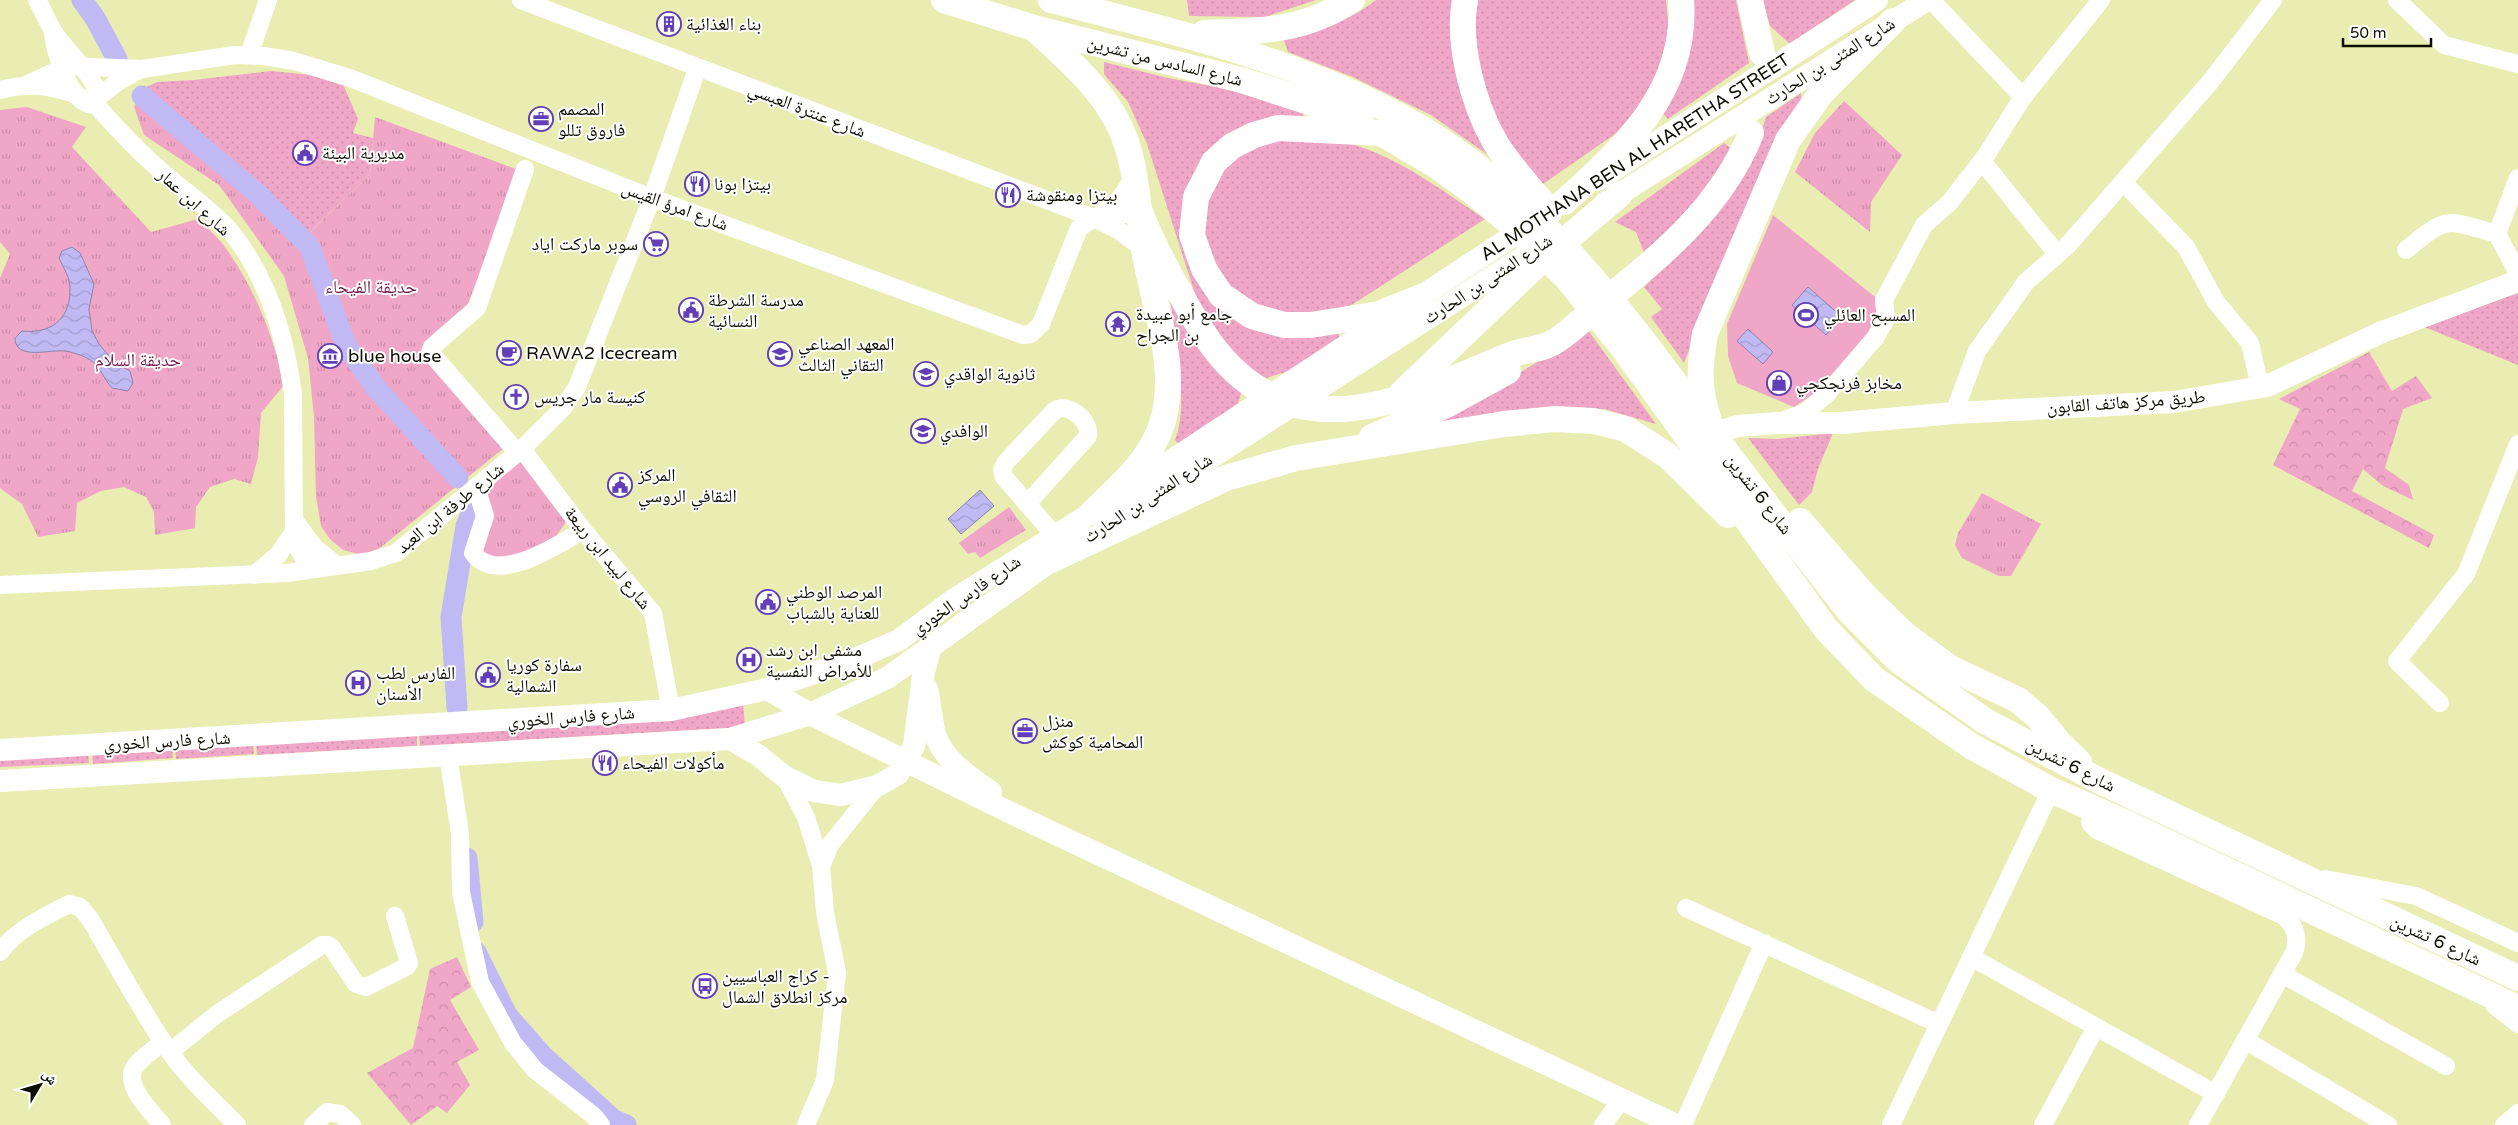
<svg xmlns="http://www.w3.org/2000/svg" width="2518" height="1125" font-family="'Varela Round','Noto Naskh Arabic',sans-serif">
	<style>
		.grass { fill: url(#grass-dots) }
		.forest { fill: url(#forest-crowns) }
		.park { fill: url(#park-tufts) }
		.pitch { fill: #f0a6c7 }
		.water { fill: url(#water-waves); stroke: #8b85ab }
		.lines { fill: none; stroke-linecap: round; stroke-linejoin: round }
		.river { stroke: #c1b9f4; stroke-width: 21 }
		.minor { stroke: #fff; stroke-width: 18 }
		.major { stroke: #fff; stroke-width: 22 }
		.highway { stroke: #fff; stroke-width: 26 }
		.labels { text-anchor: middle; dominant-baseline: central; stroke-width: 4; stroke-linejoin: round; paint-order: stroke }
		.poi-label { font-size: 18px; fill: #0c0d00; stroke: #fff; text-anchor: start }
		.street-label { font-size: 18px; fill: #0c0d00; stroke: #fff }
		.park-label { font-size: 18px; fill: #73194b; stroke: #fff }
	</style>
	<defs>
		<pattern id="grass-dots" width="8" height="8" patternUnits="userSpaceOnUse" patternTransform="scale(1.25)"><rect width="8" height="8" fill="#f0a6c7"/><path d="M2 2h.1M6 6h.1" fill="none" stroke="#cd8ea9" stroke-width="1.8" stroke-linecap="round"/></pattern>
		<pattern id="forest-crowns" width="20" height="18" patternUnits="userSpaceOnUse" patternTransform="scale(1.25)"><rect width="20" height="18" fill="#f0a6c7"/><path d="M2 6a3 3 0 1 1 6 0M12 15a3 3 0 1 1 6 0" fill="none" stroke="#cd8ea9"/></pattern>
		<pattern id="park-tufts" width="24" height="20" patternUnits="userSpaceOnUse" patternTransform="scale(1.25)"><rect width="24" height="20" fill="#f0a6c7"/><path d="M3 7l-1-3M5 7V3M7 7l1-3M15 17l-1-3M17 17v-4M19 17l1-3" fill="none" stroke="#cd8ea9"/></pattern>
		<pattern id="water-waves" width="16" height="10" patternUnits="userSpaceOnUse" patternTransform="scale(1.25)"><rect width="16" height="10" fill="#c1b9f4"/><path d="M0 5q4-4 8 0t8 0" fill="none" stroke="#a59ecf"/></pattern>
	</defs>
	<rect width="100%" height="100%" fill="#e9edb2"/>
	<g class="grass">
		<path d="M1187,0H1316L1265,17L1189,16Z"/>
		<path d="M1376,0H1456L1491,157L1431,115L1353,77L1288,52L1284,40C1316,32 1349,21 1376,0Z"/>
		<path d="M1477,0H1666L1669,32L1657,73L1638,109L1618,132L1543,184L1500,133L1478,80L1473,34Z"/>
		<path d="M1690,0H1736L1749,63L1668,119L1659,110Z"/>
		<path d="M1762,0H1855L1790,44L1770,26Z"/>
		<path d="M1104,62L1168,78L1227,89L1304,113L1302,122L1271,120L1190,187L1205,287L1337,330L1340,338L1295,369L1263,379L1239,363L1213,332L1196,297L1147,144L1128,102L1104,74Z"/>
		<path d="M271,71L312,75L343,84L358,119L353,133L373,138L370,174L308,234L256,182L153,100L144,88L157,82L194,80Z"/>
		<path d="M1801,93L1802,102L1738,227L1684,363L1651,317L1662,309L1644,287L1718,212L1750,166L1766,117Z"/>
		<path d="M1279,139C1300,140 1331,138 1351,144C1400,158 1443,191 1485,219L1347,308L1287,315L1258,307L1230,288L1214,263L1204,231L1207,200L1221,172L1237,157L1256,145Z"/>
		<path d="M1724,143L1732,149L1689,210L1644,253L1636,232L1615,222Z"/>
		<path d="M1164,262L1242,390L1237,408L1181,448L1175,440C1192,403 1170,306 1164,262Z"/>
		<path d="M2518,293V365L2422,326Z"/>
		<path d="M1588,330L1656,424L1604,409L1523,410L1423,429L1515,376Z"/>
		<path d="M1833,433L1818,469L1812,492L1799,505L1748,438L1778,439Z"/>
		<path d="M743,703L745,727L420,746L419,734Z"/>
		<path d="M417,734V746L257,755L256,742Z"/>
		<path d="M253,742L254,754L176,759L175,747Z"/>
		<path d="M172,746L173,758L93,764L92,752Z"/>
		<path d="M88,751L89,763L0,767V756Z"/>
	</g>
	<g class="forest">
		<path d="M2369,352L2392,391L2416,376L2432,398L2403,409L2385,468L2409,485L2413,500L2383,486L2363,469L2352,491L2434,535L2429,548L2273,465L2300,409L2279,399Z"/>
		<path d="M457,957L471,987L450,1000L479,1050L457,1062L470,1085L447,1113L437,1106L411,1125L367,1073L413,1048L430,969Z"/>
	</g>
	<g class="park">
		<path d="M138,101L258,203L297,245L370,174L375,117L519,170L466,309L421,352L504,448L380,548L362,555L343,550L330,539L321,526L316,497L314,417L308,358L284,276L219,185L144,135L134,107Z"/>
		<path d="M1844,101L1902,155L1871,202L1870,232L1795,172L1815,133Z"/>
		<path d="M27,107L86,127L72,147L151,232L198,219C207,228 218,237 225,247C255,289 273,334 284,385L261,413L258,457L251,484L234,479L210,487L196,507L195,528L155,535L154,512L146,497L124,487L101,491L77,503L75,531L38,537L22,504L0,488V278L10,254L0,242V110Z"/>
		<path d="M521,460L566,522L547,549L499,561L479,555L481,495Z"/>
		<path d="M1982,493L2041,524L2011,576H1999L1962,558L1955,545L1958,533Z"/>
		<path d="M1009,507L1026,530L980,558L975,552L968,554L959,543Z"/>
	</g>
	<path class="pitch" d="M1773,215L1885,305L1876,327L1826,386L1794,407L1737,383L1728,356L1727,324Z"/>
	<g class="water">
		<path d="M72,247L80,253L94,284L89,309L92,331L99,344L113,361L130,371L133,383L128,391L112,388C104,379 98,363 87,358C81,355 72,352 65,351C51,349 15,361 15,338L22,331C49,334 70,321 70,290C71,279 63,267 59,258L62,251Z"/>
		<path d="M1808,287L1842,317L1826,335L1792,305Z"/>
		<path d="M1748,329L1773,352L1763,364L1737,341Z"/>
		<path d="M980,490L994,506L961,534L948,519Z"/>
	</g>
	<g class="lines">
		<g class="river">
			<path d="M82,0L95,18L117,59"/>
			<path d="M142,96L259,195L310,247L346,345L376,388L458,478"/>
			<path d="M457,708L451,617L466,526L473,510"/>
			<path d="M467,858L473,922"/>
			<path d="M476,952L507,1015L542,1055L614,1120L626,1125"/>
		</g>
		<g class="minor">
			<path d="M37,0C43,10 47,21 53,31C63,49 106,83 96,105"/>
			<path d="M521,0L1094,218L1118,230L1144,249"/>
			<path d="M2397,0L2444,45L2518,64"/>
			<path d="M53,31C54,51 70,107 96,105C120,132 144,158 172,180C192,197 215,213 232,233C268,279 286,339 293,395L294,532L297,546L310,569"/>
			<path d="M249,55L268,0"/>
			<path d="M28,84L67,66L142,69L235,55L264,56L294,61L350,78L652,198L1023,335L1031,334L1041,324L1079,228L1094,218L1140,212"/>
			<path d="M0,90C28,82 53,85 79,96"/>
			<path d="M98,97L119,81L139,70"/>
			<path d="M2023,97L2101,0"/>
			<path d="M1982,161L2057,254"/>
			<path d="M2518,178L2497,234L2518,273"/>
			<path d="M2123,182L2186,247L2216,302L2250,343L2260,387"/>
			<path d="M1094,218C1114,208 1126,194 1134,174"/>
			<path d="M2406,250C2449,214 2446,220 2497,234"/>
			<path d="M1954,413L1977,351L2026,282L2068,245L2211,81L2273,0"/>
			<path d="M1785,420L1804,413L1826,395L1875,338L1886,319L1884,300L1924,225L1950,202L1985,157L2023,97L1931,0"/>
			<path d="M522,449L583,530L653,613L671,710"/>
			<path d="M517,452L430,352L432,347L477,308L525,169"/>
			<path d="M476,487L485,516L473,553C497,586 558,545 583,530"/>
			<path d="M1027,504L1088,436C1091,421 1068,401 1054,411L1006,462L1002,470L1004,477L1055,536"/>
			<path d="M295,521L315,548L337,565"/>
			<path d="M254,575L278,555L294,532"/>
			<path d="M0,585L287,573L371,561L396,553L522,449L563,408L577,387L652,198L697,69"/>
			<path d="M2440,703L2397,661L2466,574L2518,444"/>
			<path d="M448,755L460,834L461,892L480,982L513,1043L535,1070L594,1116L601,1125"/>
			<path d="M785,777L806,817L821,866L825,912L837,973L825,1080L806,1125"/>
			<path d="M2094,809L2090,823L2097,830L2284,916C2296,926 2299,939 2294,953L2198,1125"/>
			<path d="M821,866L830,845L877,786"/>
			<path d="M2325,879L2416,896L2518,943"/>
			<path d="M1686,908L1939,1024"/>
			<path d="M0,952C16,930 45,916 69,904L80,907L90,919C116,963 140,1009 169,1051C188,1078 214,1102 237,1125"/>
			<path d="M1971,957L2216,1094"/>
			<path d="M2282,974L2446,1066"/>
			<path d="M2494,1005L2518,1024"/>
			<path d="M2245,1040L2388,1125"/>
			<path d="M170,1052L217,1014L322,945H328L332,948L356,984L366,987L406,967L409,963L395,916"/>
			<path d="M162,1125C152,1112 124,1086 134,1068C140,1058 155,1049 163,1042"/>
			<path d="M313,1125L327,1112L340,1114L352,1125"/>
			<path d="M1603,1125L1621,1100"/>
			<path d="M1683,1125L1764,943"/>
			<path d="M1891,1125L2051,790"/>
			<path d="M2043,1125L2096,1027"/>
			<path d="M2504,1125L2518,1113"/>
		</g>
		<g class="major">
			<path d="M1598,180L1877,0"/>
			<path d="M1605,203L1927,0"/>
			<path d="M1713,434L1737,426L1777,423H1842L1954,413L2174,402L2267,386L2382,332L2518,281"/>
			<path d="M1111,522L1551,239"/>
			<path d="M767,689L810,714L1013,814L1676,1125"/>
			<path d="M927,689C931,704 931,720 935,734C943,760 971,778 991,792"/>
			<path d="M730,739L758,755L785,777L814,791L841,795L877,786L898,774L914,746L923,676L930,650"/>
			<path d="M0,750L671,710L767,689L855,659L899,640L953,600L1093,512L1534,222"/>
			<path d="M0,781L730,739L810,714L887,678L1065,551"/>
		</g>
		<g class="highway">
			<path d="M944,0L1034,28L1245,81L1309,102L1362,125"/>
			<path d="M1051,0C1168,30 1286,57 1394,113C1533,185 1624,314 1715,437C1759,496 1804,553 1849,611L1898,660L1985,721L2100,781L2518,978"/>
			<path d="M1465,0C1457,43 1473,104 1495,142C1507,163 1533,192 1550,211"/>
			<path d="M1750,0L1762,53"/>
			<path d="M1034,28C1066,58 1101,87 1120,127C1138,166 1137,208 1144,249C1153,306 1180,367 1162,424C1150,461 1120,486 1093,512"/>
			<path d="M1204,33C1260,31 1302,32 1352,0"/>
			<path d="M1564,202C1625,147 1688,90 1681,0"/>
			<path d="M1140,212C1151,240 1165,267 1180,293C1205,340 1233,384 1286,402C1361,427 1442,382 1510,355C1523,350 1538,350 1550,344C1564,338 1582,319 1595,309C1657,259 1721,209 1751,133"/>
			<path d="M1421,297L1379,314L1311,325H1284L1252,316L1221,295L1204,269L1192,235L1196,197L1214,162L1232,146L1254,135L1278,128L1381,133L1434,164L1473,192L1511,224L1567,278L1623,348L1826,629L1874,679L1971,746L2051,790L2126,823L2518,1008"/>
			<path d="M1402,393L1533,268L1620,194"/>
			<path d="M1709,421C1698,388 1699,367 1705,334L1788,140L1822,92L1893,21"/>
			<path d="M1372,437L1448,404L1508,371"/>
			<path d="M1800,521L1864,595L1904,634L1950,668L2018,700L2038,717L2060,744L2079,762"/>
			<path d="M1051,560L1226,478L1296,458L1504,424L1555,419L1594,421L1626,429L1668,456L1728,515"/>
		</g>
	</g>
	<defs>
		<symbol id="building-ring" viewBox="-11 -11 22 22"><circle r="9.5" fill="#fff" stroke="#613fb7" stroke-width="1.5"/><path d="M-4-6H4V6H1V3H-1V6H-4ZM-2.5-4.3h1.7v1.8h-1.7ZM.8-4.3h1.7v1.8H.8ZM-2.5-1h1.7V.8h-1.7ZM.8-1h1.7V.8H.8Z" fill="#613fb7"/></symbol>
		<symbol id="office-ring" viewBox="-11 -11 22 22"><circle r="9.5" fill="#fff" stroke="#613fb7" stroke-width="1.5"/><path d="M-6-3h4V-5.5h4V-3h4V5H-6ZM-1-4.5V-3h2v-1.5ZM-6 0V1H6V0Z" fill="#613fb7"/></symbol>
		<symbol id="civic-ring" viewBox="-11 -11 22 22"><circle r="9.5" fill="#fff" stroke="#613fb7" stroke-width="1.5"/><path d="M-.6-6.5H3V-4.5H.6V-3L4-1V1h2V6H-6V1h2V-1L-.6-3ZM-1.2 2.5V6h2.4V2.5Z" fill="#613fb7"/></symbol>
		<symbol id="restaurant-ring" viewBox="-11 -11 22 22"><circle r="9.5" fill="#fff" stroke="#613fb7" stroke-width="1.5"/><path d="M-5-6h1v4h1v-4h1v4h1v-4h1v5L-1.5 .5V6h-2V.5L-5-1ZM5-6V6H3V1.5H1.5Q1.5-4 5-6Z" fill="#613fb7"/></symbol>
		<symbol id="supermarket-ring" viewBox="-11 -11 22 22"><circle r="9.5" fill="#fff" stroke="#613fb7" stroke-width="1.5"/><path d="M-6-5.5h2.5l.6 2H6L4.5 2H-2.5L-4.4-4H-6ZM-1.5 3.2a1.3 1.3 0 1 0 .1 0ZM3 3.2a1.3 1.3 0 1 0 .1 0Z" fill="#613fb7"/></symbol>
		<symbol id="stadium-ring" viewBox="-11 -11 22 22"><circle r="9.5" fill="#fff" stroke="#613fb7" stroke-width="1.5"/><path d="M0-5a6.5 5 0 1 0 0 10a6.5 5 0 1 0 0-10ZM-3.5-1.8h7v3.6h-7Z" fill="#613fb7"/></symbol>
		<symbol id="temple-ring" viewBox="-11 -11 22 22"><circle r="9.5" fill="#fff" stroke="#613fb7" stroke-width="1.5"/><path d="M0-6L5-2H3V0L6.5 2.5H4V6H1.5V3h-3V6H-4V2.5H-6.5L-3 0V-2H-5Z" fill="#613fb7"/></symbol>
		<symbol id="cafe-ring" viewBox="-11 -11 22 22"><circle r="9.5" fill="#fff" stroke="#613fb7" stroke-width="1.5"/><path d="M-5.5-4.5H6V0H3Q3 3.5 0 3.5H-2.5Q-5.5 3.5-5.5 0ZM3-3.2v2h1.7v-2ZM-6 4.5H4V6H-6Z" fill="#613fb7"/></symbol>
		<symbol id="university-ring" viewBox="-11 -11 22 22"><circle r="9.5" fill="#fff" stroke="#613fb7" stroke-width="1.5"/><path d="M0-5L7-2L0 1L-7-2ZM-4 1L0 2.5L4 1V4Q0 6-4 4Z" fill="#613fb7"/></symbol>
		<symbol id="museum-ring" viewBox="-11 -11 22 22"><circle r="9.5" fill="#fff" stroke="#613fb7" stroke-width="1.5"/><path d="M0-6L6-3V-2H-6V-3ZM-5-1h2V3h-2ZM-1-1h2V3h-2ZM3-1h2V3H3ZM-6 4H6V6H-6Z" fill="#613fb7"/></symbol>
		<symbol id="school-ring" viewBox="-11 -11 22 22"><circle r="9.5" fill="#fff" stroke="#613fb7" stroke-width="1.5"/><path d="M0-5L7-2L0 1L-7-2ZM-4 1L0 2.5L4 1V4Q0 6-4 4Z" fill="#613fb7"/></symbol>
		<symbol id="shop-ring" viewBox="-11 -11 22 22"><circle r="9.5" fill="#fff" stroke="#613fb7" stroke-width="1.5"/><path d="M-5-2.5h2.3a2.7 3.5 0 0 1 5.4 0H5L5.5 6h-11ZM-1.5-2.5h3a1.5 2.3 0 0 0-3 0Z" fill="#613fb7"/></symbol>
		<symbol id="church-ring" viewBox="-11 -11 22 22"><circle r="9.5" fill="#fff" stroke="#613fb7" stroke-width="1.5"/><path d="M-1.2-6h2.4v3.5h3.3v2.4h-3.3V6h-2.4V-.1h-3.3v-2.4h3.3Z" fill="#613fb7"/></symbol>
		<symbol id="hospital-ring" viewBox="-11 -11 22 22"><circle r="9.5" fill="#fff" stroke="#613fb7" stroke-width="1.5"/><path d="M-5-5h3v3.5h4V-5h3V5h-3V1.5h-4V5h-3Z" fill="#613fb7"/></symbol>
		<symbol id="bus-ring" viewBox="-11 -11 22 22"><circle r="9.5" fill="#fff" stroke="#613fb7" stroke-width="1.5"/><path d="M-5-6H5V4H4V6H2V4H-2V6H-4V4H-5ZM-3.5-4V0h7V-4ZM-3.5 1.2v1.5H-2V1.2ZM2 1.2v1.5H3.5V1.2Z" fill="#613fb7"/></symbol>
	</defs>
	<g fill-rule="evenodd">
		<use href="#building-ring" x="655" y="10" width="28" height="28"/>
		<use href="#office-ring" x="527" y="105" width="28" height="28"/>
		<use href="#civic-ring" x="291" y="139" width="28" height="28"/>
		<use href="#restaurant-ring" x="683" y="170" width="28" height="28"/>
		<use href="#restaurant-ring" x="994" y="181" width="28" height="28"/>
		<use href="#supermarket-ring" x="642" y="230" width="28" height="28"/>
		<use href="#civic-ring" x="677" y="296" width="28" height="28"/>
		<use href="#stadium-ring" x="1792" y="301" width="28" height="28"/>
		<use href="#temple-ring" x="1104" y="310" width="28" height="28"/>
		<use href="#cafe-ring" x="495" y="339" width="28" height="28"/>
		<use href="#university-ring" x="766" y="340" width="28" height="28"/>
		<use href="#museum-ring" x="316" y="342" width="28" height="28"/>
		<use href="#school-ring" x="912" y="360" width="28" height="28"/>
		<use href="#shop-ring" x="1765" y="369" width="28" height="28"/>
		<use href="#church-ring" x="502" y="383" width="28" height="28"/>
		<use href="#school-ring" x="909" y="417" width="28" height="28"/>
		<use href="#civic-ring" x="606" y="471" width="28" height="28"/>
		<use href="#civic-ring" x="754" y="588" width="28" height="28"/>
		<use href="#hospital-ring" x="735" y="646" width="28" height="28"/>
		<use href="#civic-ring" x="474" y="661" width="28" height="28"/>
		<use href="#hospital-ring" x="344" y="669" width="28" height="28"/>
		<use href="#office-ring" x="1011" y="717" width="28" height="28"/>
		<use href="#restaurant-ring" x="591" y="749" width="28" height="28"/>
		<use href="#bus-ring" x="691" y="972" width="28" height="28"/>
	</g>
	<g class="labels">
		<g class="poi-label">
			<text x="686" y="24">بناء الغذائية</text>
			<text x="558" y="109">المصمم<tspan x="558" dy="21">فاروق تللو</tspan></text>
			<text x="322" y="153">مديرية البيئة</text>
			<text x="714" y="184">بيتزا بونا</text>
			<text x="1026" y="195">بيتزا ومنقوشة</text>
			<text x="638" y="244" text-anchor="end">سوبر ماركت اياد</text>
			<text x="708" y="300">مدرسة الشرطة<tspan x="708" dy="21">النسائية</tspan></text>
			<text x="1136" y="314">جامع أبو عبيدة<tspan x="1136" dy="21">بن الجراح</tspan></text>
			<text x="1824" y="315">المسبح العائلي</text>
			<text x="798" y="344">المعهد الصناعي<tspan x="798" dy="21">التقاني الثالث</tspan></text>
			<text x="526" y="353">RAWA2 Icecream</text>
			<text x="348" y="356">blue house</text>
			<text x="944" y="374">ثانوية الواقدي</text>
			<text x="1796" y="383">مخابز فرنجكجي</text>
			<text x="534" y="397">كنيسة مار جريس</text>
			<text x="940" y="431">الوافدي</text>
			<text x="638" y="475">المركز<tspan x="638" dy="21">الثقافي الروسي</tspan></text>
			<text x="786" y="592">المرصد الوطني<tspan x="786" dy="21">للعناية بالشباب</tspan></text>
			<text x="766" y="650">مشفى ابن رشد<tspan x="766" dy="21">للأمراض النفسية</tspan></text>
			<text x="506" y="665">سفارة كوريا<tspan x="506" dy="21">الشمالية</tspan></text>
			<text x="376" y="673">الفارس لطب<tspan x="376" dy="21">الأسنان</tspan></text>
			<text x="1042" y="721">منزل<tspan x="1042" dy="21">المحامية كوكش</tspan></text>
			<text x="622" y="763">مأكولات الفيحاء</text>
			<text x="722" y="976">كراج العباسيين -<tspan x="722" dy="21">مركز انطلاق الشمال</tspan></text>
		</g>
		<g class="street-label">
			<text transform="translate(1165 61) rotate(14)">شارع السادس من تشرين</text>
			<text transform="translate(1830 61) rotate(-32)">شارع المثنى بن الحارث</text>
			<text transform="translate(807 110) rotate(21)">شارع عنترة العبسي</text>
			<text transform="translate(1635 157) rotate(-33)">AL MOTHANA BEN AL HARETHA STREET</text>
			<text transform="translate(194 202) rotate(42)">شارع ابن عمار</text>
			<text transform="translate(675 206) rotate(20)">شارع امرؤ القيس</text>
			<text transform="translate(1488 279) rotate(-33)">شارع المثنى بن الحارث</text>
			<text transform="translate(2126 402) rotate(-4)">طريق مركز هاتف القابون</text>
			<text transform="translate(1759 494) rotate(52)">شارع 6 تشرين</text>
			<text transform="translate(1148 498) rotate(-33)">شارع المثنى بن الحارث</text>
			<text transform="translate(450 508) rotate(-39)">شارع طرفة ابن العبد</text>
			<text transform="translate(608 558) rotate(51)">شارع لبيد ابن ربيعة</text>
			<text transform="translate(966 595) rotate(-34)">شارع فارس الخوري</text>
			<text transform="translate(571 717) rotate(-4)">شارع فارس الخوري</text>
			<text transform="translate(167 741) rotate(-3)">شارع فارس الخوري</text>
			<text transform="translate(2071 765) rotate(27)">شارع 6 تشرين</text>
			<text transform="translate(2436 940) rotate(25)">شارع 6 تشرين</text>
		</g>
		<g class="park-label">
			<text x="371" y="287">حديقة الفيحاء</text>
			<text x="138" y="360">حديقة السلام</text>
		</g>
	</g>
	<g transform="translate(40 1085) rotate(52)" stroke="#ffffff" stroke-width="4" paint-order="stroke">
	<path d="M0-4L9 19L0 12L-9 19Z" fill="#0c0d00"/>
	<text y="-8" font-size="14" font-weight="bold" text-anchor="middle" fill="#0c0d00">ش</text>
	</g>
	<path d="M2343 38v8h88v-8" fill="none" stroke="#0c0d00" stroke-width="2.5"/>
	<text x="2350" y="38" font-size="15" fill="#0c0d00" stroke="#ffffff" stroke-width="4" paint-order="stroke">50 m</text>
</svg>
